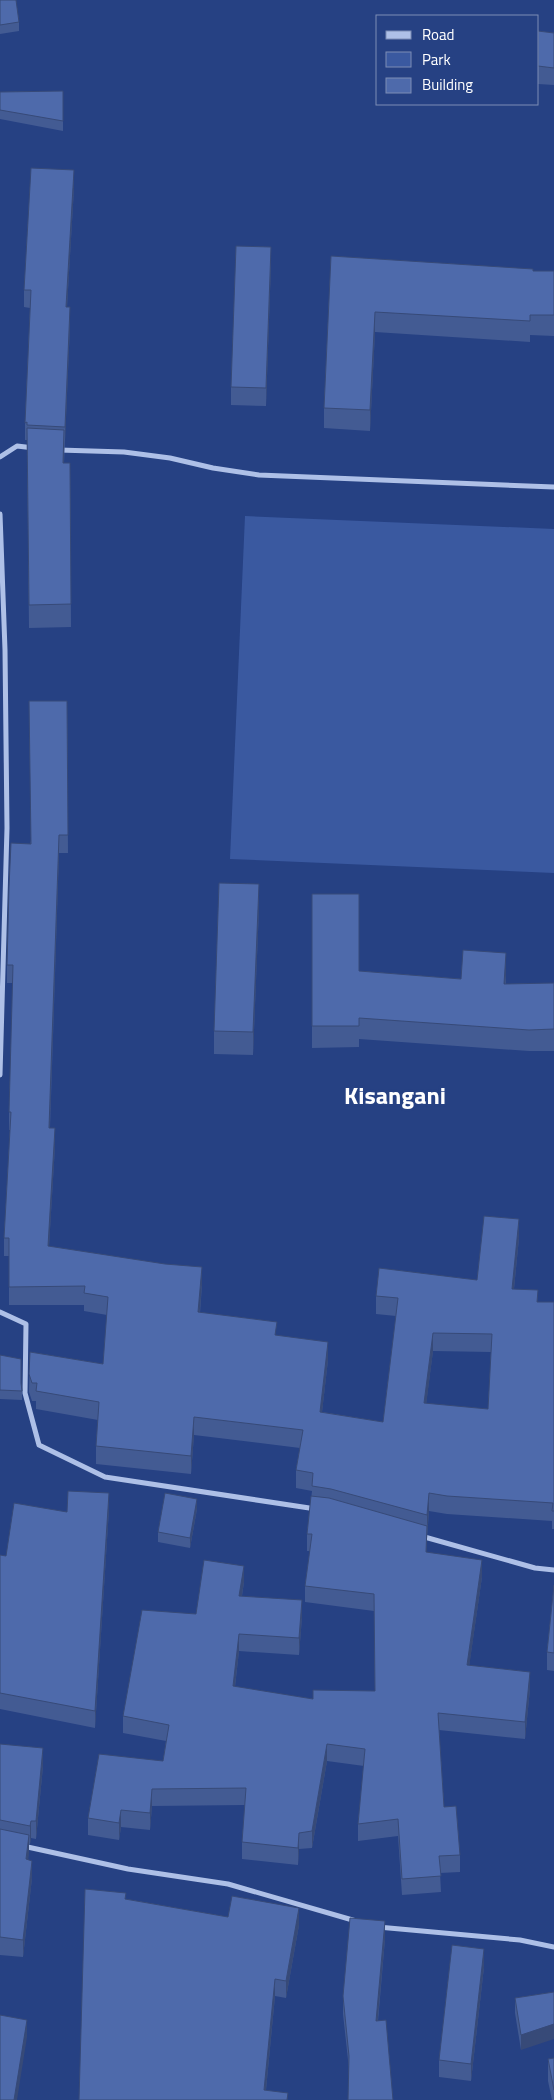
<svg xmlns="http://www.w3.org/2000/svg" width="554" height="2100" font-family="'Titillium Web',sans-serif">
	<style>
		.green { fill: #3a59a0 }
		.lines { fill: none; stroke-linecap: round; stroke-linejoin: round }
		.minor { stroke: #aec0e7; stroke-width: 5 }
		.wall { fill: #435b93; fill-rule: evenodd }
		.shaded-wall { fill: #374a78 }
		.building { fill: #4e6aab; stroke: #374a78; fill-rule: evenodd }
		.labels { text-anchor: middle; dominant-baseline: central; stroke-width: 5; stroke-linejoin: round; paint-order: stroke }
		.town-label { font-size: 24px; font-weight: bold; fill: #fff; stroke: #264183 }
	</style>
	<rect width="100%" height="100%" fill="#264183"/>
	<path class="green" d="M245,516L554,529V873L230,859Z"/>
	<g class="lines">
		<g class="minor">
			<path d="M59,450L124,452L170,458L213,468L259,475L554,487"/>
			<path d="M0,457L17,446L34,448"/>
			<path d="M0,514L5,650L7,828L0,1075"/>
			<path d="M0,1312L26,1324L25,1393L39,1445L105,1477L316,1509"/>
			<path d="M421,1536L535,1568L554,1570"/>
			<path d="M23,1846L128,1869L228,1884L356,1921"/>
			<path d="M378,1927L520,1940L554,1947"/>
		</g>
	</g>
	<g class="wall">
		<path d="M0,0L19,22V31L0,34Z"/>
		<path d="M538,31L554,33V85L538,84Z"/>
		<path d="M63,91V131L0,119V92Z"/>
		<path d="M74,188L67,307L70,325L64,463H70L71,627L29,628L27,442V440H25V423L30,308L24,307V290Z"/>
		<path d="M331,256L533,271H554V336L530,335V342L375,332L370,431L324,428V408Z"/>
		<path d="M271,264L266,406L231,405V387Z"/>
		<path d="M67,701L68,853H59L50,1128L55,1146L49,1246L202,1285L200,1313L277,1336L328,1360L322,1412L383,1422L396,1316L376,1314V1296L477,1280L519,1238L514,1289L538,1302H554V1529H552V1521L447,1514L429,1511L426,1552L482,1577L469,1666L530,1689L525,1739L439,1730L444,1807L460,1855V1872L440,1873L441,1892L402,1895L398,1836L358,1841V1824L364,1766L327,1761L312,1848L299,1849L298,1865L242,1859V1842L245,1805L152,1806L150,1830L121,1827L119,1840L88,1835V1818L163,1761L166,1741L123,1733V1716L196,1614L244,1582L242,1596L302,1617L299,1655L239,1651L235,1687L313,1699L375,1691L374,1611L305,1602V1586L310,1551H307V1534L312,1491L296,1488V1470L300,1448L194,1435L191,1474L96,1464V1446L98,1420L36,1409V1401H32L29,1392L30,1352L103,1364L107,1315L84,1311V1305H9V1256H4V1238L10,1130H9V1112L13,983H7V965L30,844ZM433,1351L491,1352L488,1409L426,1404Z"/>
		<path d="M312,894L359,971L461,979L506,974V984L554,983V1051H529L359,1039V1047L312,1048Z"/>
		<path d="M259,908L253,1055L214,1054V1031Z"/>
		<path d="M0,1355L21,1384L22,1391V1400L0,1399Z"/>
		<path d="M109,1509L95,1728L0,1709V1555L6,1556L67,1512Z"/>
		<path d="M197,1509L190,1548L158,1542V1532Z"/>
		<path d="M554,1585V1671L547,1670V1652Z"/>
		<path d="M0,1744L43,1766L36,1839L31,1838L30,1844H29L28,1860L32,1878L23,1957L0,1955Z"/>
		<path d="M126,1899L228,1917L299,1925L286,1998L275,1996L266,2090L288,2100H79Z"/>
		<path d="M385,1939L378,2021L349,2069L343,2014V1996Z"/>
		<path d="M484,1967L471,2081L439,2077V2060Z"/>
		<path d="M554,1992L521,2050L515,2013V1998Z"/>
		<path d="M554,2058V2100H552L548,2081V2059Z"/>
	</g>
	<g class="shaded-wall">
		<path d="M74,170V188L66,325V307Z"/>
		<path d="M271,247V264L266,406V388Z"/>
		<path d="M70,307V325L65,444V427Z"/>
		<path d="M375,312V332L370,431V410Z"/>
		<path d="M64,430V453L63,486V463Z"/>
		<path d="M59,835V853L49,1146V1128Z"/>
		<path d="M259,884V908L253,1055V1032Z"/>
		<path d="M506,953V974L504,1005V984Z"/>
		<path d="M55,1128V1146L48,1264V1246Z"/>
		<path d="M519,1219V1238L512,1308V1289Z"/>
		<path d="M202,1267V1285L198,1331V1312Z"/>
		<path d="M433,1333V1351L424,1422V1403Z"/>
		<path d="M328,1342V1360L320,1430V1412Z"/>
		<path d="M194,1417V1435L191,1474V1456Z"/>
		<path d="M109,1493V1509L95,1728V1711Z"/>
		<path d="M429,1493V1511L427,1534V1515Z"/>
		<path d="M197,1499V1509L190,1548V1538Z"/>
		<path d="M427,1526V1542L426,1569V1552Z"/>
		<path d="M482,1560V1577L467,1682V1665Z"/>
		<path d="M244,1566V1582L239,1613V1596Z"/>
		<path d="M302,1600V1617L299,1655V1638Z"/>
		<path d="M239,1634V1651L233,1703V1686Z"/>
		<path d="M530,1672V1689L525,1739V1722Z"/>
		<path d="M327,1744V1761L312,1848V1831Z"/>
		<path d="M43,1748V1766L36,1839V1821Z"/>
		<path d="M152,1789V1806L150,1830V1813Z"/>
		<path d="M121,1810V1827L119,1840V1823Z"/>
		<path d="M31,1821V1838L30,1844V1826Z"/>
		<path d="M299,1833V1849L298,1865V1848Z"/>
		<path d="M29,1835V1853L26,1877V1859Z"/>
		<path d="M32,1861V1878L23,1957V1940Z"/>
		<path d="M299,1908V1925L286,1998V1981Z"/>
		<path d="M385,1921V1939L376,2039V2021Z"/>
		<path d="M484,1949V1967L471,2081V2064Z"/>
		<path d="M275,1979V1996L265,2100L264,2090Z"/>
		<path d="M27,2020V2037L17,2100H14Z"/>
		<path d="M554,2024V2039L521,2050V2035Z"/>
	</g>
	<g class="building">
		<path d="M0,0H16L19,22L0,25Z"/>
		<path d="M538,31L554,33V68L538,66Z"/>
		<path d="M63,91V121L0,110V92Z"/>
		<path d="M31,168L74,170L66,307H70L65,427L27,425V422L25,423L31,290H24Z"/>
		<path d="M236,246L271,247L266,388L231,387Z"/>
		<path d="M331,256L533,269V271H554V315H530V321L375,312L370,410L324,408Z"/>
		<path d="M27,428L64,430L63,463H70L71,604L29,605Z"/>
		<path d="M29,701H67L68,835H59L49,1128H55L48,1246L165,1264L202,1267L198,1312L277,1322L275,1335L328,1342L320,1412L383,1422L398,1298L376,1296L379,1268L477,1280L484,1216L519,1219L512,1289L538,1290L537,1302H554V1511H552L553,1503L447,1496L429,1493L427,1515L331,1489L312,1486L313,1473L296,1470L303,1430L194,1417L191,1456L96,1446L99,1402L36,1391L37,1383H32L29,1374L30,1352L103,1364L108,1297L84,1293L85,1286L9,1287V1238H4L11,1112H9L13,965H7L9,887L11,843L31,844ZM433,1333L492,1334L488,1409L424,1403Z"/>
		<path d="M219,883L259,884L253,1032L214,1031Z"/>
		<path d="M312,894H359V971L461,979L463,950L506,953L504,984L554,983V1029L529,1030L359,1018V1026H312Z"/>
		<path d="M0,1355L21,1359V1383L22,1391L0,1390Z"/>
		<path d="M68,1491L109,1493L95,1711L0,1693V1555L6,1556L14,1503L67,1512Z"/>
		<path d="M165,1493L197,1499L190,1538L158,1532Z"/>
		<path d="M311,1496L329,1498L427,1526L426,1552L482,1560L467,1665L530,1672L525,1722L438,1713L444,1807L456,1806L460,1855L439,1856L441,1876L402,1879L398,1819L358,1824L365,1749L327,1744L312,1831L299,1833L298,1848L242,1842L246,1788L152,1789L150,1813L121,1810L119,1823L88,1818L99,1754L163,1761L169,1725L123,1716L142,1610L196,1614L204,1560L244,1566L239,1596L302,1600L299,1638L239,1634L233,1686L313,1699V1690L375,1691L374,1594L305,1586L312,1534H307Z"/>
		<path d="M554,1585V1653L547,1652Z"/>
		<path d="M0,1744L43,1748L36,1821H31L30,1826L0,1820Z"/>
		<path d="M0,1829L29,1835L26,1859L32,1861L23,1940L0,1937Z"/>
		<path d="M85,1889L126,1893L125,1899L228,1917L232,1896L299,1908L286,1981L275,1979L264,2090L288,2093L287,2100H79Z"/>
		<path d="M350,1918L385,1921L376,2021L386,2020L393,2100H348L349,2056L343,1996Z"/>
		<path d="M452,1945L484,1949L471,2064L439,2060Z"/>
		<path d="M554,1992V2024L521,2035L515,1998Z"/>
		<path d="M0,2015L27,2020L14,2100H0Z"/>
		<path d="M554,2058V2090L548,2059Z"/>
	</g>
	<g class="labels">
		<g class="town-label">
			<text x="395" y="1095">Kisangani</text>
		</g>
	</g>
	<rect x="376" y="15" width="162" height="90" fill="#264183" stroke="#7d8db5"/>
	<rect x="386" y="31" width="25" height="8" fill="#aec0e7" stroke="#7d8db5"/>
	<text x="422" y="40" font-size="15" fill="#ffffff">Road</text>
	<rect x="386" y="52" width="25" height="15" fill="#3a59a0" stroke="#7d8db5"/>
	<text x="422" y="65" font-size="15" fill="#ffffff">Park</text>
	<rect x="386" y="78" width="25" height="15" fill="#4e6aab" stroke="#7d8db5"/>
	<text x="422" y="90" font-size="15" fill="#ffffff">Building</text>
</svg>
